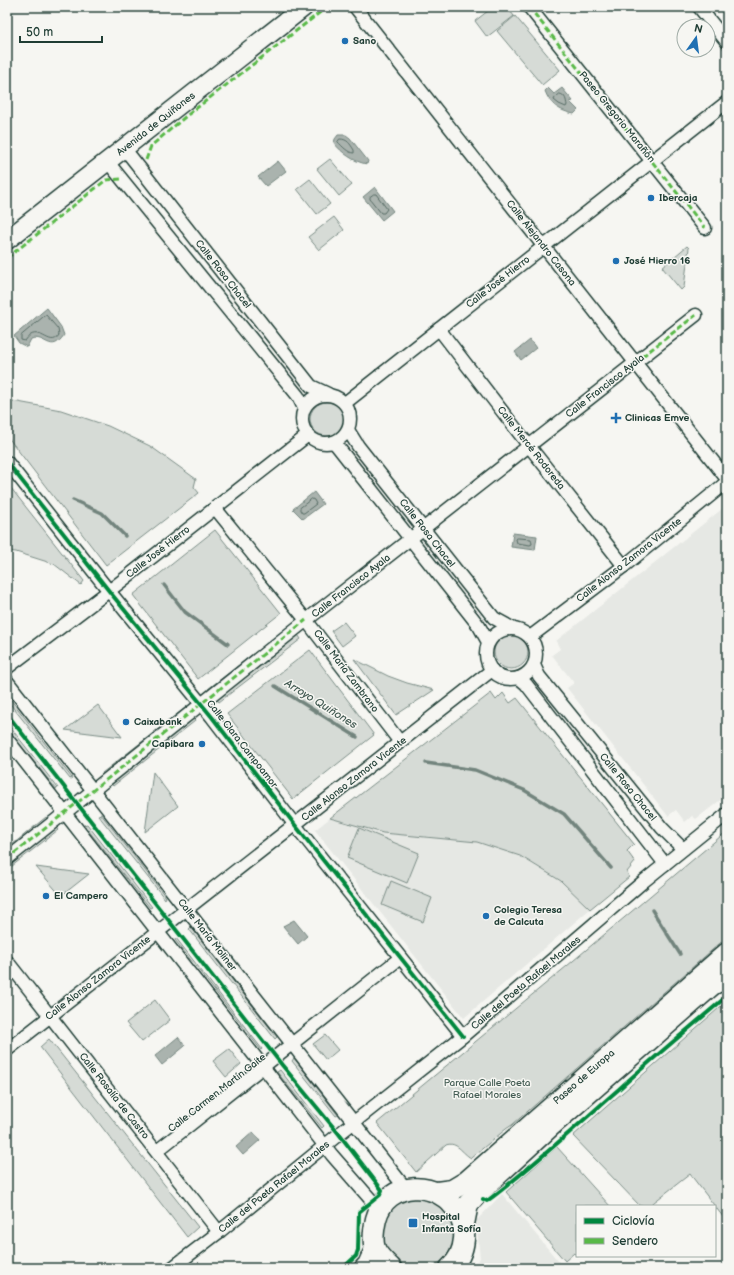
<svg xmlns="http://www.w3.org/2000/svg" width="734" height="1275" font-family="'Balsamiq Sans',sans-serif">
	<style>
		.built { fill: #e6e8e4 }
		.green { fill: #d6dbd6; stroke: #7a8c85 }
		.water { fill: #aab3ae; stroke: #72847d }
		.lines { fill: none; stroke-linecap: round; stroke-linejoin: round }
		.shore { stroke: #576c65; stroke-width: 1 }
		.stream { stroke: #72847d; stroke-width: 3.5 }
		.street-casing { stroke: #1f3d34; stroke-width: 15 }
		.secondary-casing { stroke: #1f3d34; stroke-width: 21 }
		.primary-casing { stroke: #1f3d34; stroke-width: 23 }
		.highway-casing { stroke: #1f3d34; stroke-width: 25 }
		.street { stroke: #f6f6f2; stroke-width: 12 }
		.secondary { stroke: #f6f6f2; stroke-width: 18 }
		.primary { stroke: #f6f6f2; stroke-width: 20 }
		.highway { stroke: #f6f6f2; stroke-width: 22 }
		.quiet { stroke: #58b947; stroke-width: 3; stroke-dasharray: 6 3; stroke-linecap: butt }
		.cycleway-casing { stroke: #f6f6f2; stroke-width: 6 }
		.cycleway { stroke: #00873e; stroke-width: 4 }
		.poi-dot { fill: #1f6fb2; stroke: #f6f6f2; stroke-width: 1.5 }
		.labels { text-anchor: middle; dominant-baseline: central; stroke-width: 3; stroke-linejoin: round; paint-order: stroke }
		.poi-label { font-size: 10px; font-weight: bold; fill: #1f3d34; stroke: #f6f6f2; text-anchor: start }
		.street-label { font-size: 10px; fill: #1f3d34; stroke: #f6f6f2 }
		.park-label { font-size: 10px; fill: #445d54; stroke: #f6f6f2 }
		.water-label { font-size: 11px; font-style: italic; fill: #425a52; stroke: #f6f6f2 }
	</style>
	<rect width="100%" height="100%" fill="#f6f6f2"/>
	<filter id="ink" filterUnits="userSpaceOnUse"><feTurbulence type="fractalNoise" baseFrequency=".025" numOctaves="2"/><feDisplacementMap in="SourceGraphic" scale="8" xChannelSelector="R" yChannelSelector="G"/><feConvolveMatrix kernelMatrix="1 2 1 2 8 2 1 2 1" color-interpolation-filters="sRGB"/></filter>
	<g filter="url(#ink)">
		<g class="built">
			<path d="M727,505V795L696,819L692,816L685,822L676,810L668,816L567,688L574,683L552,655L560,649L556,641Z"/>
			<path d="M330,818L383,833L477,842L520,856L561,881L590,909L464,1018L315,830Z"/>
			<path d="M502,1194L564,1268H471L480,1258L476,1221Z"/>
		</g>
		<g class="green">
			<path d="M493,7H507L514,16L487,37L475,21Z"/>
			<path d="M515,16L560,70L542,85L497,31Z"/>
			<path d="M330,159L352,185L339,196L317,169Z"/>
			<path d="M310,179L330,204L317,214L297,189Z"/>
			<path d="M334,217L344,230L319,250L308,237Z"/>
			<path d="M687,246L689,248L684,287L681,290L662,267Z"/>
			<path d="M7,400L61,410L108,426L150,446L196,479L194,487L199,493L106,565L7,436Z"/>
			<circle cx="327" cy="419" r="17"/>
			<path d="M7,483L84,581L81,585L54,564L16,552L7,551Z"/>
			<path d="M215,530L281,613L198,679L133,595Z"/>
			<path d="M344,622L355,636L342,646L331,631Z"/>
			<path d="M291,625L301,639L219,702L208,689Z"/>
			<circle cx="511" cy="652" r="17"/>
			<path d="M310,650L374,735L293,799L227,714Z"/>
			<path d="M354,659L388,676L407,683L434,690L396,715Z"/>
			<path d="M491,693L496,700L503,693L510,703L517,698L634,844L627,851L635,862L627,872L629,877L590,909L561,881L520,856L477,842L383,833L330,818Z"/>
			<path d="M7,695L72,778L70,779L7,700Z"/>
			<path d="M98,705L122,737L65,730Z"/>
			<path d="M185,708L195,721L113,786L102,773Z"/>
			<path d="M7,723L58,788L56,789L7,728Z"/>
			<path d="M153,772L178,806L145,832Z"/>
			<path d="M101,814L166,897L165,899L98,815Z"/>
			<path d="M46,817L58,830L7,870V849Z"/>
			<path d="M87,824L152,907L150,908L84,825Z"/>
			<path d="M359,828L419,853L407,883L347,858Z"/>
			<path d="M727,831V937L512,1125L506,1129L471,1158C462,1153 457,1141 446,1145L416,1172L377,1123L567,966Z"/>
			<path d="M36,867L89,874L61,896Z"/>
			<path d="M391,881L432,898L423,922L382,905Z"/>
			<path d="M191,927L277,1037L275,1039L189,929Z"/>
			<path d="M176,938L262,1049L261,1050L175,940Z"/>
			<path d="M155,1000L170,1020L142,1042L126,1023Z"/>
			<path d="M727,1001V1222L690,1174L649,1206H640L573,1136Z"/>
			<path d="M325,1035L338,1050L326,1060L313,1044Z"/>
			<path d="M49,1039L198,1227L187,1237L40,1047Z"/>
			<path d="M229,1049L241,1064L226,1077L213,1061Z"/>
			<path d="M294,1058L338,1115L336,1116L292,1061Z"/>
			<path d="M280,1070L324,1126L322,1128L277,1072Z"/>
			<path d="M557,1147L610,1206H577V1256L574,1253L565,1261L506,1192Z"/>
			<circle cx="419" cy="1233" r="36"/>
		</g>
		<g class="water">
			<path d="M548,88L554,94L562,88L573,101L570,102L578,110L574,114C560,111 550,105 545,91Z"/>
			<path d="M338,135H346L350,138L368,161L367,164C354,162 342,153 334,143L335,139Z"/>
			<path d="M278,161L286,171L266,186L258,177Z"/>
			<path d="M375,187L393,211L382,220L363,197Z"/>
			<path d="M47,308L61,327L64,335C51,355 45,334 31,339L27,347L19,343L14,336Z"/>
			<path d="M530,340L536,348L521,360L515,352Z"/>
			<path d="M314,492L323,504L303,519L293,509Z"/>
			<path d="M513,533L537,536L535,550L511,547Z"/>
			<path d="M294,920L307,936L298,944L283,926Z"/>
			<path d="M178,1037L185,1046L162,1065L155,1056Z"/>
			<path d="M253,1132L260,1140L243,1155L236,1147Z"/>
		</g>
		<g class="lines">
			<g class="shore">
				<path d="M560,94C566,95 566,101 567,105L566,107L559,104L554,100L555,98Z"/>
				<path d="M340,139C348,139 350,144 354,150V153C348,153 342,146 338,142Z"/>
				<path d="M374,194H376L387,209L384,213H381L370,199V197Z"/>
				<path d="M46,315L58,329L59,335C50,350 38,321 25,341L21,340V336Z"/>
				<path d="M312,499L314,500L316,504L304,513H302L300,510V508Z"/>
				<path d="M518,538L531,539L532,544L530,545L517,543L516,539Z"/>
			</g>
			<g class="stream">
				<path d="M73,500L102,513L125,536"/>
				<path d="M164,585L185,612L228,644"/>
				<path d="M275,686L357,737"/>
				<path d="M426,763L475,770L524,790L564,814L611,868"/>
				<path d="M652,910L680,954"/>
				<path d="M721,1002L727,1009"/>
			</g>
			<defs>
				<g id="street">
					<path d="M355,7L727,479"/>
					<path d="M529,7L705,228"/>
					<path d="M699,7L727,42"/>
					<path d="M124,148L311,386L328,394"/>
					<path d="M107,161L298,396L304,408"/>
					<path d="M439,329L529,446L624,566"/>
					<circle cx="326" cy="419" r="24"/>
					<path d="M345,403L727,102"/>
					<path d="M348,430L358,446L494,618L512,628"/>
					<path d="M334,442L479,626L488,642"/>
					<path d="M7,462L109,591L212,717L295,825L463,1036"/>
					<path d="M215,508L306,620L400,742"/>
					<circle cx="511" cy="654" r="25"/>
					<path d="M530,637L624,566L727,482"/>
					<path d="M534,665L539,676L662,828L683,849"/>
					<path d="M7,668L118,584L308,435"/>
					<path d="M519,678L526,684L665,864"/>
					<path d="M7,681L406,1189"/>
					<path d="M7,739L332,1155L372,1201L378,1213"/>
					<path d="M7,859L313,615L696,315"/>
					<path d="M7,961L219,1232"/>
					<path d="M7,1050L492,670"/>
					<path d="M157,1151L400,958"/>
					<path d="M172,1268L219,1232L339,1134L463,1036L644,881L727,814"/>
				</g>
				<path id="secondary" d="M7,240L304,7"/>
				<g id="primary">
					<path d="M437,1192L452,1190L467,1181L727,953"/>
					<path d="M464,1224L468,1204L478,1193L552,1125L727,972"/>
					<path d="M365,1268L368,1265L375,1249"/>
					<path d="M391,1268C386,1263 378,1256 375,1249C372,1240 374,1228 376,1219C386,1179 440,1179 458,1213C463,1222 465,1229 464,1239C463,1251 459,1260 450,1268"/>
				</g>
				<path id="highway" d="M716,982L727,975"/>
			</defs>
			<use href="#street" class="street-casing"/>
			<use href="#secondary" class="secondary-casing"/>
			<use href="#primary" class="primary-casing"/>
			<use href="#highway" class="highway-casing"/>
			<use href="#street" class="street"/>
			<use href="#secondary" class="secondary"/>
			<use href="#primary" class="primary"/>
			<use href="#highway" class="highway"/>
			<g class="quiet">
				<path d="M529,7L705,228"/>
				<path d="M146,160L151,146L185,117L327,7"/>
				<path d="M7,258L106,180L121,179"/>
				<path d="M635,362L696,315"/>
				<path d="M7,859L306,620"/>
			</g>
			<defs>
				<g id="cycleway">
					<path d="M7,462L109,591L212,717L295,825L463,1036"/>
					<path d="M7,714L282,1065L339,1134L382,1190L380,1195L359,1212L358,1250L356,1256L343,1268"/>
					<path d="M483,1199L487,1201C533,1167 575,1127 619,1089C654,1057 691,1027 727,996"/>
				</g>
			</defs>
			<use href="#cycleway" class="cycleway-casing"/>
			<use href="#cycleway" class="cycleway"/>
		</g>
	</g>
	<g class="poi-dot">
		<circle cx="345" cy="41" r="4"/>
		<circle cx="651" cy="198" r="4"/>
		<circle cx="616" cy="261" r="4"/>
		<path d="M614 412h4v4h4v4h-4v4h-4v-4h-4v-4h4z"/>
		<circle cx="126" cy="722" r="4"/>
		<circle cx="202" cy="744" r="4"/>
		<circle cx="46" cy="896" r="4"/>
		<circle cx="486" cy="916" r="4"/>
		<rect x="408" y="1218" width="10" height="10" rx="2"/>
	</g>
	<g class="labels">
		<g class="poi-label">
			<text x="353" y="41">Sano</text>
			<text x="659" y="198">Ibercaja</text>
			<text x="624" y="261">José Hierro 16</text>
			<text x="625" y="418">Clinicas Emve</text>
			<text x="134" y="722">Caixabank</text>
			<text x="194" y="744" text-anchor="end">Capibara</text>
			<text x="54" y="896">El Campero</text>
			<text x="494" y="910">Colegio Teresa<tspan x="494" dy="12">de Calcuta</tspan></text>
			<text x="422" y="1217">Hospital<tspan x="422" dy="12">Infanta Sofía</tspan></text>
		</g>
		<g class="street-label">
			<text transform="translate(617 117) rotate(51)">Paseo Gregorio Marañón</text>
			<text transform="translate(156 124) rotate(-38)">Avenida de Quiñones</text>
			<text transform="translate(541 243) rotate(52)">Calle Alejandro Casona</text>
			<text transform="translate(223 274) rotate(52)">Calle Rosa Chacel</text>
			<text transform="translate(498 282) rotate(-38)">Calle José Hierro</text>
			<text transform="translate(605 386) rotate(-38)">Calle Francisco Ayala</text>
			<text transform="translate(531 448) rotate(52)">Calle Mercé Rodoreda</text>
			<text transform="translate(427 533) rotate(52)">Calle Rosa Chacel</text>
			<text transform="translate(158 552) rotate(-38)">Calle José Hierro</text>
			<text transform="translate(629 560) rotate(-38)">Calle Alonso Zamora Vicente</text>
			<text transform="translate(351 586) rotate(-38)">Calle Francisco Ayala</text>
			<text transform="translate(346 671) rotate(53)">Calle María Zambrano</text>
			<text transform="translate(242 744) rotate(52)">Calle Clara Campoamor</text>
			<text transform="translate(354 779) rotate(-38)">Calle Alonso Zamora Vicente</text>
			<text transform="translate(628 787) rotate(51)">Calle Rosa Chacel</text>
			<text transform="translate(207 935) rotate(52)">Calle María Moliner</text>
			<text transform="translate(98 978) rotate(-38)">Calle Alonso Zamora Vicente</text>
			<text transform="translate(526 983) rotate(-40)">Calle del Poeta Rafael Morales</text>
			<text transform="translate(584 1077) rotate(-41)">Paseo de Europa</text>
			<text transform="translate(217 1093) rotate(-38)">Calle Carmen Martín Gaite</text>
			<text transform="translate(114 1096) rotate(52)">Calle Rosalía de Castro</text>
			<text transform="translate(274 1187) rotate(-39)">Calle del Poeta Rafael Morales</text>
		</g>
		<g class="park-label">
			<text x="487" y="1083">Parque Calle Poeta<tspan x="487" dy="12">Rafael Morales</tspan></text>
		</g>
		<g class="water-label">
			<text transform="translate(321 704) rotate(32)">Arroyo Quiñones</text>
		</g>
	</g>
	<rect width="734" height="1275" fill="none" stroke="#f6f6f2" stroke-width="24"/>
	<rect x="12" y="12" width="710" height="1251" fill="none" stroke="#1f3d34" stroke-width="1.5" filter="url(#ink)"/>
	<rect x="576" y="1205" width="140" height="52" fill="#f6f6f2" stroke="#a0aca6"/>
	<rect x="584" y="1218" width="20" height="6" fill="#00873e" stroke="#a0aca6"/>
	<text x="612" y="1225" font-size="12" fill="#1f3d34">Ciclovía</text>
	<rect x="584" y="1238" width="20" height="6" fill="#58b947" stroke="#a0aca6"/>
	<text x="612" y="1245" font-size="12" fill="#1f3d34">Sendero</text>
	<g transform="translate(696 38) rotate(14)"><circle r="19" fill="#f6f6f2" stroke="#a0aca6"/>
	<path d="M0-3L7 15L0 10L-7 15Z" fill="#1f6fb2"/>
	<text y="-6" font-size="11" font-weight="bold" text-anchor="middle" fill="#1f3d34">N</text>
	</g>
	<path d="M20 36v6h82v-6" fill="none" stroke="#1f3d34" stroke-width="2"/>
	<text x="26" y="36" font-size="12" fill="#1f3d34" stroke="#f6f6f2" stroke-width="3" paint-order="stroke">50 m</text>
</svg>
